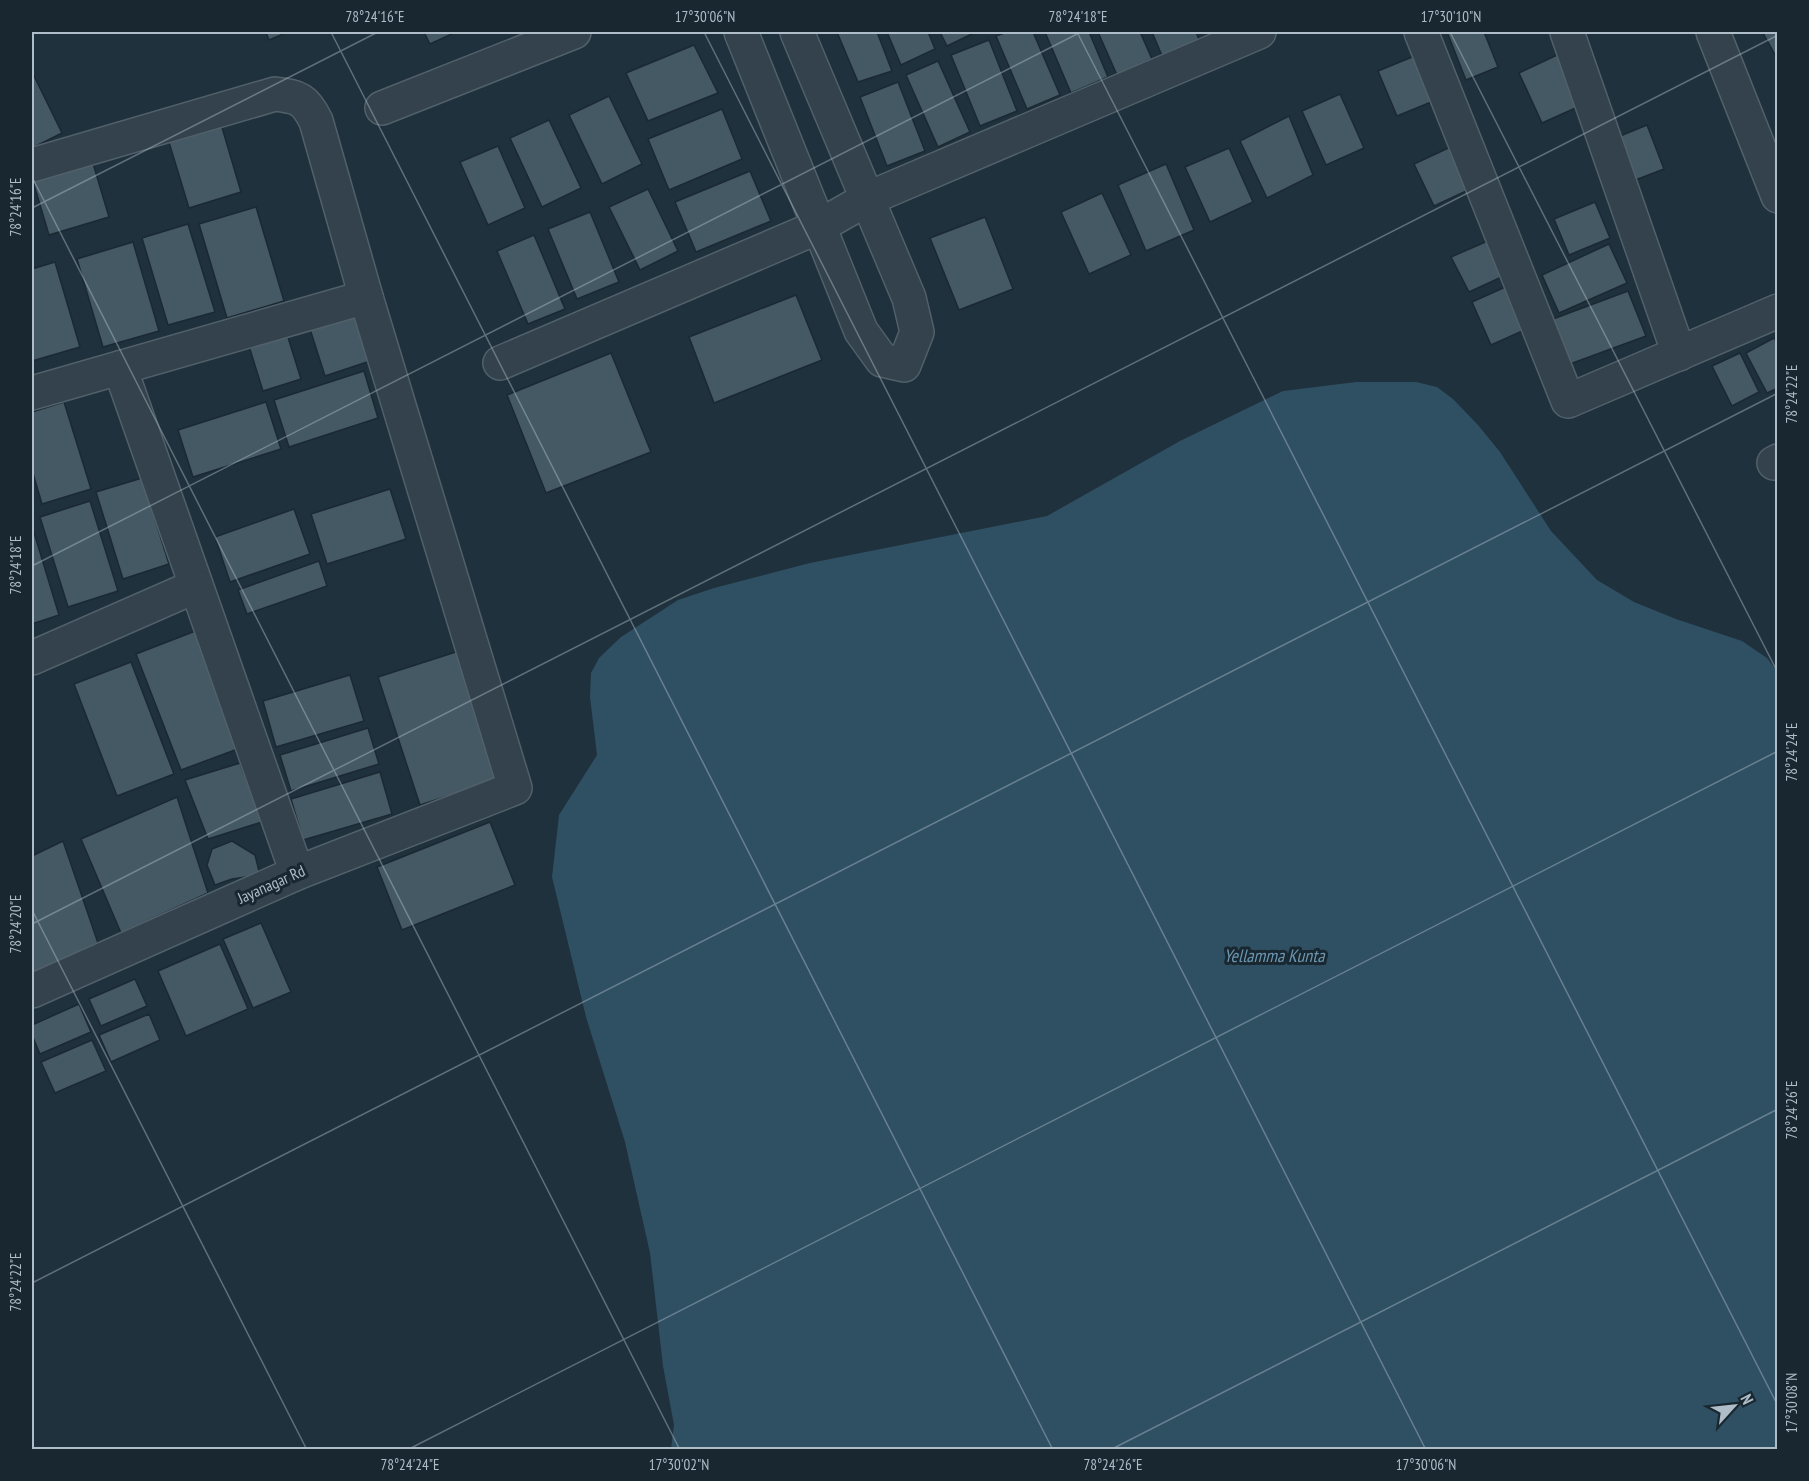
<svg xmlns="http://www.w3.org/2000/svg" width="1809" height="1481" font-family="'PT Sans Narrow',sans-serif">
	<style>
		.water { fill: #2f4f63 }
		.building { fill: #455965; stroke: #1b2932; stroke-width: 1.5 }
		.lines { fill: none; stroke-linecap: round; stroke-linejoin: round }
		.minor-casing { stroke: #516069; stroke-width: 36 }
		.minor { stroke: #33424c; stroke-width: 33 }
		.ticks { fill: none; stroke: #aebdc8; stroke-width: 1.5; stroke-opacity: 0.45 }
		.labels { text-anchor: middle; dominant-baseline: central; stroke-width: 6; stroke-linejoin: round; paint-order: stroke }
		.street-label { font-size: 16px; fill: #aebdc8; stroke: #192730 }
		.water-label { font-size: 18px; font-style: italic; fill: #6b96af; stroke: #192730 }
		.neatline { fill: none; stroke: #aebdc8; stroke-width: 2 }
		.ticks-label { font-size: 15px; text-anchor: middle; fill: #aebdc8 }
	</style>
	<rect width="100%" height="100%" fill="#1f313c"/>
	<path class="water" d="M1356,382H1416L1437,387L1453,399L1478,425L1500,452L1551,531L1597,580L1634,602L1676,619L1742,641L1767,658L1777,671V1449H671L674,1425L663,1366L650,1253L625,1142L586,1017L552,877L559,815L597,755L590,697L591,673L599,658L621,637L678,600L714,588L810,563L1047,516L1180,441L1283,391Z"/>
	<g class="building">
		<path d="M266,32H288L269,40Z"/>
		<path d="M424,32H456L430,44Z"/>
		<path d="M837,32H877L892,71L858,82Z"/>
		<path d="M887,32H928L935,49L901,65Z"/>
		<path d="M940,32H976L947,46Z"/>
		<path d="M1007,32H1033L1060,95L1027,109L996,36Z"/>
		<path d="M1045,32H1089L1108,77L1071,93Z"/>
		<path d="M1098,32H1140L1152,59L1117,75Z"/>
		<path d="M1152,32H1196L1200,42L1163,58Z"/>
		<path d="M1447,32H1484L1498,67L1466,80Z"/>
		<path d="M1767,32H1778V60L1763,33Z"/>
		<path d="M989,40L1017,111L980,126L951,55Z"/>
		<path d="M694,45L718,93L648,121L626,73Z"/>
		<path d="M1417,55L1436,100L1397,116L1378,71Z"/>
		<path d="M1557,55L1580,106L1542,123L1519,73Z"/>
		<path d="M938,61L970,132L938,147L906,75Z"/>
		<path d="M32,74H33L62,133L32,148Z"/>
		<path d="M898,82L925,151L887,166L860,97Z"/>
		<path d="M1340,94L1364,148L1326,165L1302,111Z"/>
		<path d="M609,96L642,164L602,184L569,115Z"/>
		<path d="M722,109L742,159L669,190L648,139Z"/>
		<path d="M1289,116L1313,175L1267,198L1240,141Z"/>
		<path d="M549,120L581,188L542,207L510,138Z"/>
		<path d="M221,124L241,192L189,208L168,139Z"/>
		<path d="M1647,125L1664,169L1625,184L1608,141Z"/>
		<path d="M1457,144L1477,186L1434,206L1414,164Z"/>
		<path d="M498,146L525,208L488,225L460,162Z"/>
		<path d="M1229,148L1253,202L1210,222L1185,167Z"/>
		<path d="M92,160L109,217L49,235L32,178Z"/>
		<path d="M1166,164L1194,230L1146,251L1118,185Z"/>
		<path d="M750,171L771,221L696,252L675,202Z"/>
		<path d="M648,189L678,251L640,270L609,207Z"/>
		<path d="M1102,193L1131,255L1089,274L1061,212Z"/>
		<path d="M1595,202L1610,238L1569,255L1554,219Z"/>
		<path d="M256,207L284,301L227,318L199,224Z"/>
		<path d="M590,212L619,282L577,299L548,229Z"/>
		<path d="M985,217L1013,289L959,310L930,238Z"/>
		<path d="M188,224L215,312L168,325L142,238Z"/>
		<path d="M534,235L565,309L528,324L497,251Z"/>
		<path d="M1490,240L1506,275L1469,292L1451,257Z"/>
		<path d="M133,242L159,331L103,347L77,259Z"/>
		<path d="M1609,244L1627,283L1559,313L1542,275Z"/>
		<path d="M55,262L80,347L32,361V269Z"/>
		<path d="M1512,284L1531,327L1491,345L1472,302Z"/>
		<path d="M1628,291L1646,336L1570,364L1553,319Z"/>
		<path d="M796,295L822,360L714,403L689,337Z"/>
		<path d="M358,314L373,360L325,376L310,329Z"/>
		<path d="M286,331L301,379L263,391L248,343Z"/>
		<path d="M1774,338L1778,345V388L1767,393L1746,353Z"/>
		<path d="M611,353L651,452L546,493L507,395Z"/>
		<path d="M1740,353L1759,392L1732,406L1712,366Z"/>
		<path d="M364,371L378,418L289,447L274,400Z"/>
		<path d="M64,402L91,489L42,504L32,470V412Z"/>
		<path d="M266,402L281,449L193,477L178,430Z"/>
		<path d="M142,478L169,564L123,579L96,492Z"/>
		<path d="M390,489L406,539L327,564L311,514Z"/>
		<path d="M90,501L118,591L68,607L40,517Z"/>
		<path d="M294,509L310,554L230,582L215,537Z"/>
		<path d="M32,526L59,615L32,624Z"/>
		<path d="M319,561L327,586L247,614L238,590Z"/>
		<path d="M198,630L243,747L181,770L136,654Z"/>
		<path d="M462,650L504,778L420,805L378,677Z"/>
		<path d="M131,662L174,774L117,796L74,684Z"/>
		<path d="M350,675L364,721L276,747L263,701Z"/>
		<path d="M368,728L379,764L291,791L280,755Z"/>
		<path d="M240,763L262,822L208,839L185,780Z"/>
		<path d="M380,772L392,814L303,840L291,799Z"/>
		<path d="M177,797L208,893L121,933L81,839Z"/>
		<path d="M490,822L515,885L402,930L377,867Z"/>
		<path d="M63,841L99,946L32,975V856Z"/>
		<path d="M232,841L255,855L260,875L232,879L215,885L207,865L212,849Z"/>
		<path d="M261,923L291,992L253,1008L223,939Z"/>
		<path d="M220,944L248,1009L186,1036L158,971Z"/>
		<path d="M135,979L147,1006L101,1026L89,999Z"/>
		<path d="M79,1004L91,1032L40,1054L32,1035V1025Z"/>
		<path d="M149,1014L160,1040L111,1062L99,1035Z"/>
		<path d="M92,1040L106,1071L55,1093L41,1062Z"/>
	</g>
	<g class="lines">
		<defs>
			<g id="minor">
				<path d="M741,32L861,331L882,360L904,365L917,332L909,298L797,32"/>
				<path d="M1421,32L1568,401L1778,311"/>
				<path d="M1567,32L1679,354"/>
				<path d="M1713,32L1778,196"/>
				<path d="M382,108L574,32"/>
				<path d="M32,165L275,94C299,97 305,99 316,121L366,297L515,788L297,873L32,991"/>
				<path d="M500,363L818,227L867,199L1259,32"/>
				<path d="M120,368L297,873"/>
				<path d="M32,393L366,297"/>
				<path d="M1774,463L1778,461"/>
				<path d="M32,658L196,586"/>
			</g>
		</defs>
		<use href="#minor" class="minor-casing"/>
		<use href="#minor" class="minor"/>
	</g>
	<path class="ticks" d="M331,32L1053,1450M704,32L1426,1450M1077,32L1778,1406M1450,32L1778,673M32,177L680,1450M32,208L378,32M32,566L1081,32M32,910L307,1450M32,924L1778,35M32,1283L1778,393M407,1450L1778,751M1110,1450L1778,1109"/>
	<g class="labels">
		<g class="street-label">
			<text transform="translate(271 884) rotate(-24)">Jayanagar Rd</text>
		</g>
		<g class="water-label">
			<text x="1274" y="955">Yellamma Kunta</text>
		</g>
	</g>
	<rect width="1809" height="1481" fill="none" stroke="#192730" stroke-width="66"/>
	<g transform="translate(1734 1406) rotate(63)" stroke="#192730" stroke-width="4.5" paint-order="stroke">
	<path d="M0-4.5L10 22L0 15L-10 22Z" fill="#aebdc8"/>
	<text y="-9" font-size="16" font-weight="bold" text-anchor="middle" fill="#aebdc8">N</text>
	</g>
	<rect x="33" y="33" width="1743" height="1415" class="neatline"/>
	<g class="ticks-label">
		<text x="375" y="22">78°24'16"E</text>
		<text x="705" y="22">17°30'06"N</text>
		<text x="1078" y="22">78°24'18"E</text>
		<text x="1451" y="22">17°30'10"N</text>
		<text transform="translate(16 207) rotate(-90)" y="5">78°24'16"E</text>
		<text transform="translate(1792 394) rotate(-90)" y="5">78°24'22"E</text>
		<text transform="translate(16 565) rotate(-90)" y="5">78°24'18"E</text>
		<text transform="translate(1792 752) rotate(-90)" y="5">78°24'24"E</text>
		<text transform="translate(16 924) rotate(-90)" y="5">78°24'20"E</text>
		<text transform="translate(1792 1110) rotate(-90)" y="5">78°24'26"E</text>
		<text transform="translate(16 1282) rotate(-90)" y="5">78°24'22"E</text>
		<text transform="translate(1792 1403) rotate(-90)" y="5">17°30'08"N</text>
		<text x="410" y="1470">78°24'24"E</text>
		<text x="679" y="1470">17°30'02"N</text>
		<text x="1113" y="1470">78°24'26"E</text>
		<text x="1426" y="1470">17°30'06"N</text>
	</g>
</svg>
